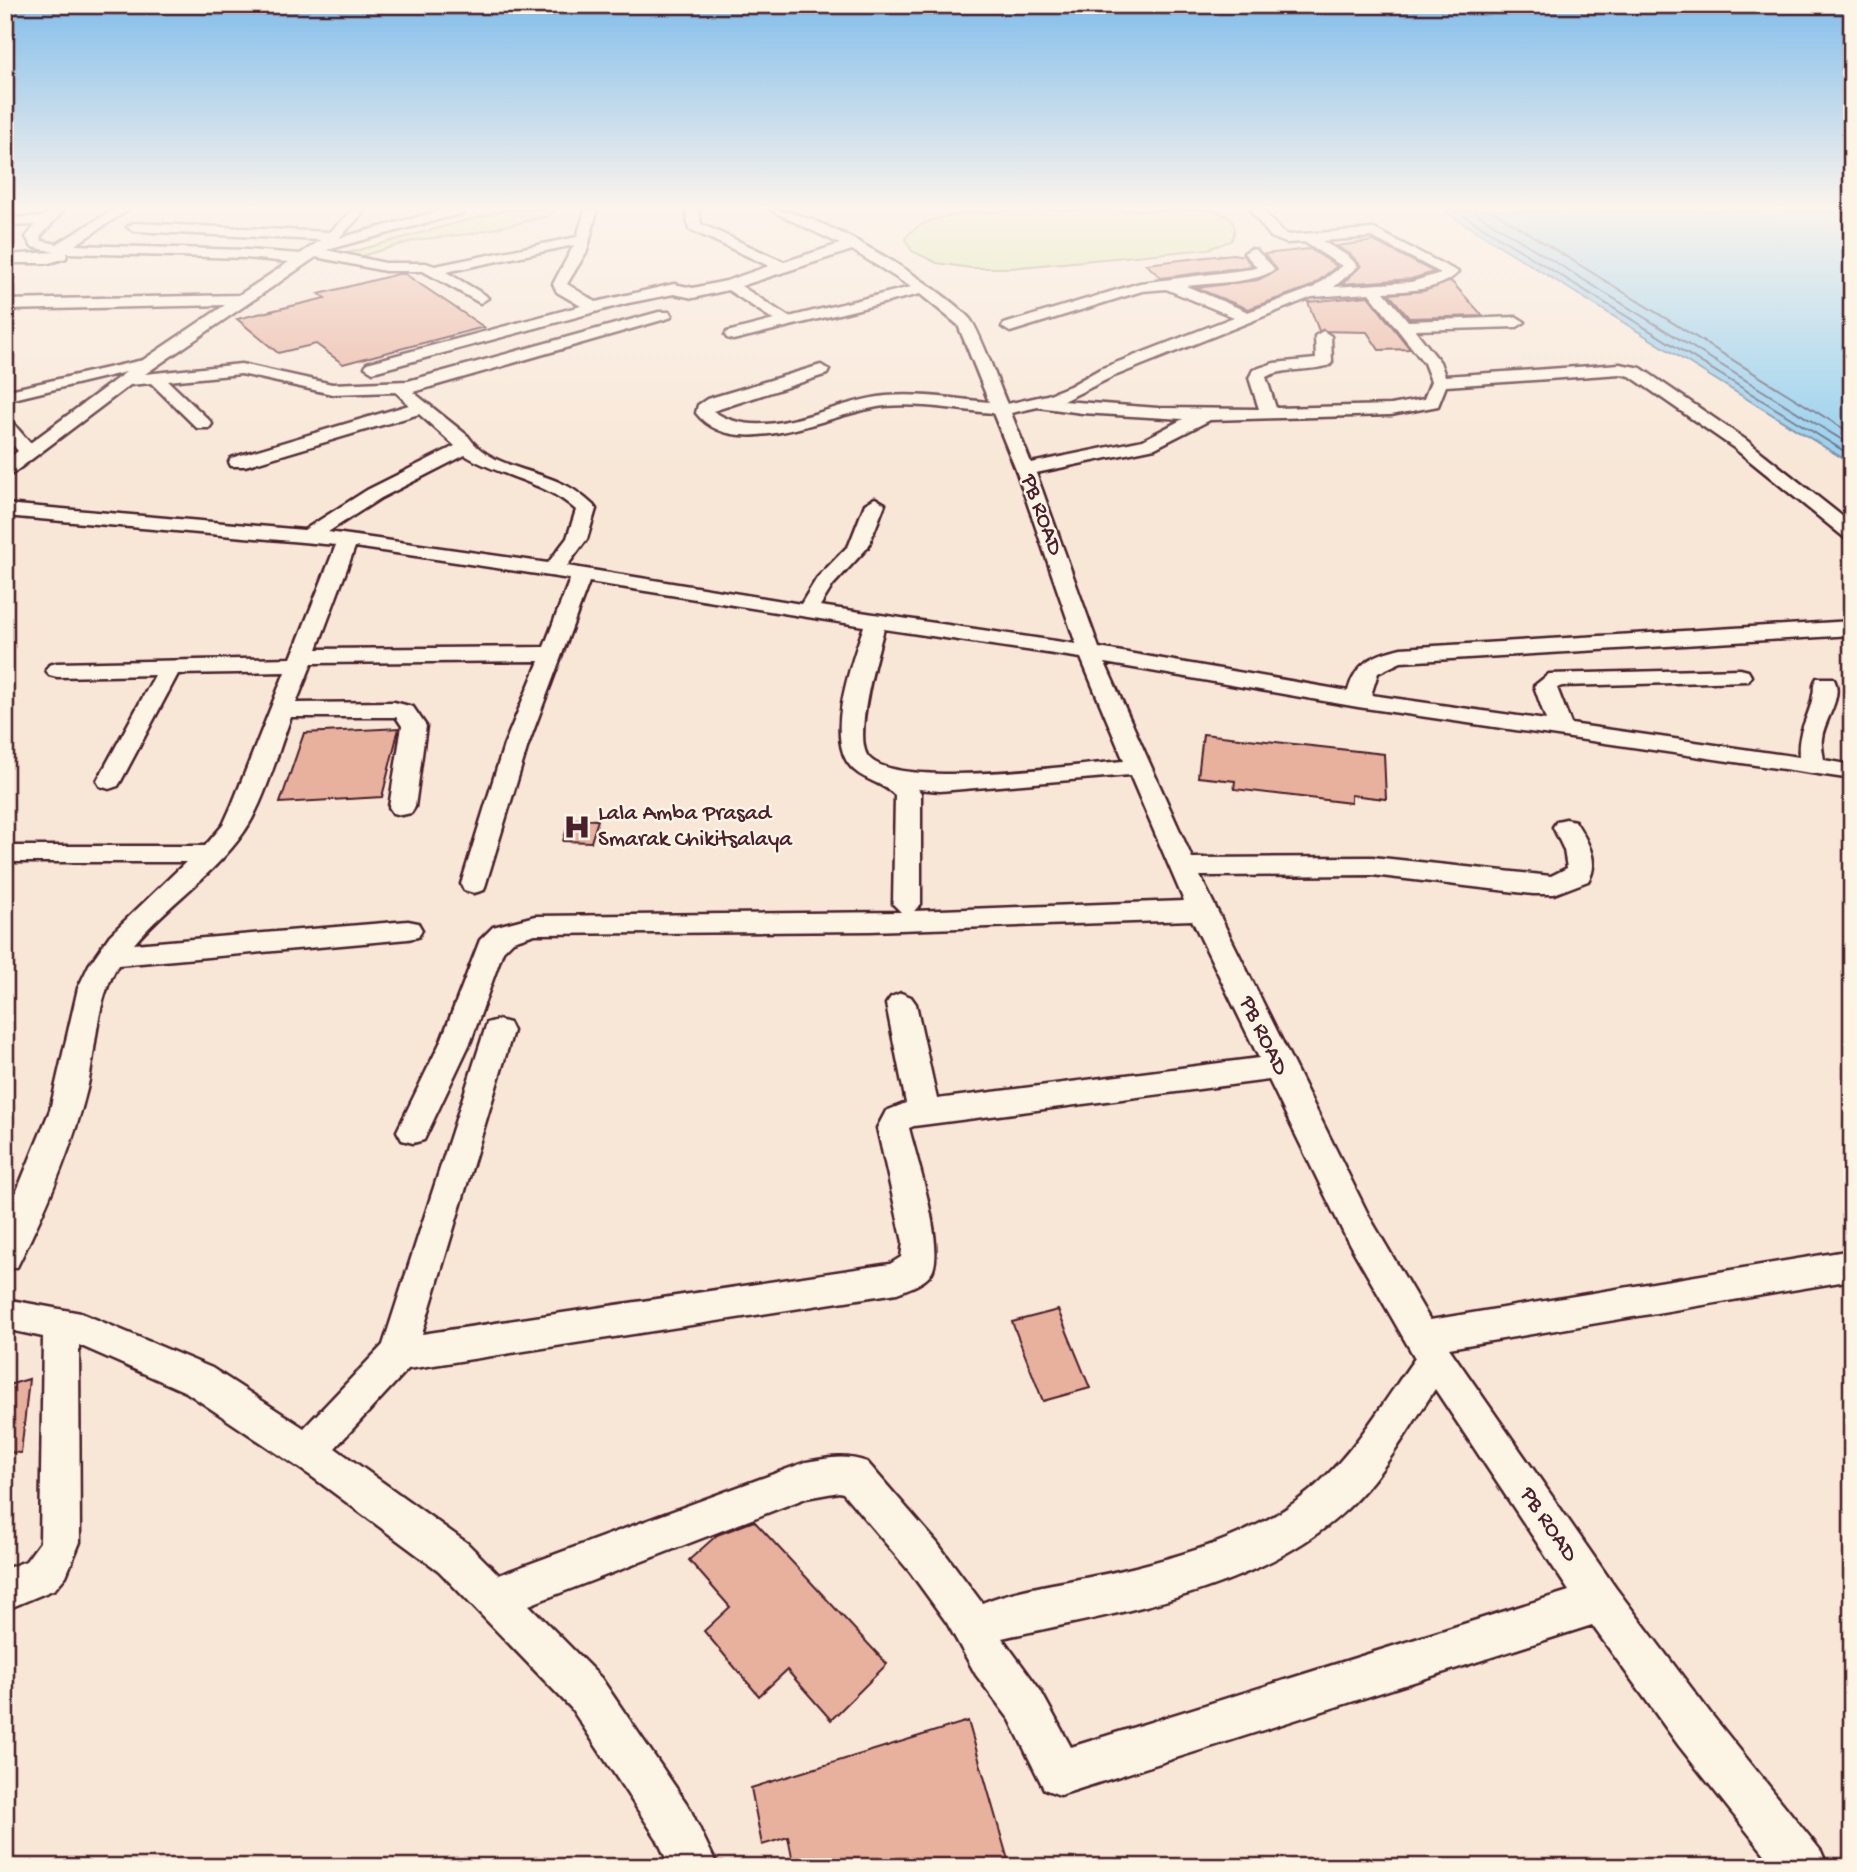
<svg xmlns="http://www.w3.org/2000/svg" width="1857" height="1872" font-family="'Gochi Hand',sans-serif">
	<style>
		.green { fill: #d0e89e; stroke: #8d8464; stroke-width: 2 }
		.water { fill: #8fceef; stroke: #7388a1; stroke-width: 2 }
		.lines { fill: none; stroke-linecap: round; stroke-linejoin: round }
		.shore { stroke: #666579; stroke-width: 2 }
		.building { fill: #e8b19e; stroke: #4a1f2b; stroke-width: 2 }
		.minor-casing { stroke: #4a1f2b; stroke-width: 5 }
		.minor { fill: #fcf5e5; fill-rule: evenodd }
		.labels { text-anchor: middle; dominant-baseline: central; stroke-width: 5; stroke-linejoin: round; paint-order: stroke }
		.street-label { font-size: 23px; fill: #4a1f2b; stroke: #fcf5e5 }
		.poi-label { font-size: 23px; fill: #4a1f2b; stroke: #fcf5e5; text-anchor: start }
	</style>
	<rect width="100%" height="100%" fill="#f8e7d7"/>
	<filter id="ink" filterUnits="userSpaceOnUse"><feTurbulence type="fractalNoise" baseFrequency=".0143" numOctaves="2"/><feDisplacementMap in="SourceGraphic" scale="14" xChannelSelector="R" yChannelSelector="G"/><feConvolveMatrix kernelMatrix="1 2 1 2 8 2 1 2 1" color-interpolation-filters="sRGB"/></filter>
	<g filter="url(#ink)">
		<g class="green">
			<path d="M504,210H554L549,216L470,234L416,240L362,256L344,254Z"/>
			<path d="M1019,210H1215C1231,217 1240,223 1231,241L1208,249L1010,268H971L937,263L912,251L905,239C923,210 987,213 1019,210Z"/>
		</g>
		<path class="water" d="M1442,210H1852V464Z"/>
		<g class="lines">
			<g class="shore">
				<path d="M1455,210L1852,456"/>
				<path d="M1471,210L1852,446"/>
				<path d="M1491,210L1852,434"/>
			</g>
		</g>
		<g class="building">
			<path d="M1374,241L1434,272L1411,279L1342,284L1361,266L1350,254L1336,246Z"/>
			<path d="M1310,249L1337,266L1312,286L1248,309L1196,288L1258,280L1277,270L1264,254Z"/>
			<path d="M1233,254L1244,256L1252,266L1161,278L1146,264Z"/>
			<path d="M398,274H405L484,327L343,364L316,344L278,353L237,319L325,298L319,294Z"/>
			<path d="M1451,281L1483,316L1409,318L1389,294L1424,291Z"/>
			<path d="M1368,296L1410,349L1379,350L1367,332L1319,331L1308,302Z"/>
			<path d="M399,728L382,797L280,803L304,733Z"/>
			<path d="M1203,734L1384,754L1386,799L1351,795V803L1234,789L1235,781L1198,777Z"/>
			<path d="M570,819L598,820L591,842L563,841Z"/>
			<path d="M1058,1310L1090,1388L1043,1401L1012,1322Z"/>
			<path d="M29,1379L21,1453L5,1452V1386Z"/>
			<path d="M754,1521L887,1664L831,1720L787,1670L759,1696L704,1631L730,1607L689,1560L717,1535Z"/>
			<path d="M968,1721L1010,1867H794L788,1837L762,1845L751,1788Z"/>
		</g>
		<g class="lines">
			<defs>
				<path id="minor" d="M50,210H64L40,237L42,241L57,244L113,210H128L75,245L246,250L300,254L321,240L134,231L127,227L134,223L330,232L353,210H366L339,238L444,210H464L463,213L326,250L385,263H426L435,266L577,237L585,210H597L587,251L567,284L596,302L674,284L693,288L726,281L769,266L689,229L686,210H698L701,224L784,262L840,244L770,210C813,207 940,286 970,319C980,331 999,386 1007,404L1047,395L1070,386L1100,369L1234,317L1166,289L1142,291L1010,332L1002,327L1004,324L1140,283L1252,269L1257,267L1244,253L1251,249L1256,250L1272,266L1274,269C1260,283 1207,283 1186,286L1248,312L1313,288L1342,266L1304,242L1286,243L1271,237L1250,210H1263L1281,231L1288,235L1374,229L1458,272C1443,290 1407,291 1384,292L1408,321L1517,317L1525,322L1517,327L1415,330L1440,362L1445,376L1620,364L1641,368L1746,440L1852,524V540L1845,538L1734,448L1630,376L1620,374L1446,386L1438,406L1391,415L1210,420L1155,448L1036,473L1099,648L1348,691C1356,662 1373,655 1401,648L1852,621V635L1401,662L1378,673L1371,695L1546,720L1534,686L1549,674L1740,669L1748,671L1751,676L1748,681L1562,686L1557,688L1571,724L1799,757C1797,728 1809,720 1813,695C1815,687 1812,685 1817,678H1833C1845,696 1824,719 1822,738C1821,745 1823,753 1824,760L1852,765V779L1358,707L1105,663L1192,858L1372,857L1551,876L1567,868L1564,850L1553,827L1557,821L1566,819L1575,821C1586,838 1601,862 1588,881L1554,894H1533L1372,875L1200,876L1370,1218L1430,1320L1852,1250V1280L1449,1348L1615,1587L1711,1714L1821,1851L1828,1867H1775L1679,1746L1592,1625L1060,1795L1044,1789L1010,1720L976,1675L947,1623L910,1572L843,1493L839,1492L806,1498L529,1605L601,1678L689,1807L718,1867H670L657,1839L571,1708L439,1571L311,1476L186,1392L79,1345L80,1542L66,1576L55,1589L5,1610V1569L26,1561L40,1542L43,1337L5,1329V1299L81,1313L212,1368L304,1428L383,1345L487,1023L498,1020L509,1023L513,1031L422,1334L890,1264L901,1257L903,1242L877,1128L886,1111L906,1103L886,1004L891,997L901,993L911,997L916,1004L937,1099L1259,1058L1192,920L870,931L535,934L513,941L503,951L471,1041L424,1140L413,1143L402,1140L397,1131L441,1041L480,940L493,927L535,916L901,912L893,904L895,795C881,782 866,781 854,770C822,742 852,661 864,626L589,582L528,745L484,890L474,893L464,890L461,884L504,745L539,661L312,663L296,703L394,702L413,707L426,726L415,807L411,813L402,815L393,813L389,807L402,726L396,717H291C278,751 264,804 244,832C214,875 168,904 134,944L408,921L418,923L422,930L418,937L408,939L118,965C95,1003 97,1047 87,1089C72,1150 45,1211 17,1267L5,1271V1220L50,1110L78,988L89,965L110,935L186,862H5V846H205L223,825L232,805L285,672L178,674L121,781L118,786L109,789L100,786L97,781L155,675L57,677L49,675L46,670L49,665L57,663L291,658L336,545L5,516V504L304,530L367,490L455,446L419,414L245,466H231L229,462L231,458L409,405L396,392L332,394L241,374L168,381L209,420L212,424L209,428H197L151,383L130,385L12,474L5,476V461L18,451L5,436V420L11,421L30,443L126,372L5,401V391L143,360L225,305L5,310V300L239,295L289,262L246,258L67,253L66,258L49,263H5V255L55,252L32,247L26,237L36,225L5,226V218L43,217ZM1372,237L1441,273L1411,282L1334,287L1358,266L1348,256L1322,241ZM574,245L553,284L557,292L581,306L367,363L365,367L373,372L628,303L674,294L693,298L728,290L774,320L727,332L725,335L727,338L733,340L920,294L958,325L989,402C955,399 920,393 886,396C830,401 765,446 713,411L827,374L829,370L821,365L707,399L698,405L696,413C737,465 834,411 885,406C921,403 958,410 993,413L1016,470L1076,644L820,606L833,585L868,547L885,504L875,498L865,504L849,545L817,578L801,604L567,566L587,539L596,509L593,505C583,496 573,488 561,483C531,469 487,465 468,436L413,392L669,318L672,315L669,312H659L408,381L332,384L241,364L145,374L316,257L385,271H423L480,303L488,298L485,295L446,272ZM852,250L911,287L789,317L741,286ZM1369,293L1424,363L1431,381L1424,399L1391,405L1276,408L1266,377C1285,367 1309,372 1330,365L1332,362L1331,336L1323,331L1315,336L1316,359L1274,363L1253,370L1249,378L1259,409L1158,408L1063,401L1112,377L1312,297ZM1038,407L1082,413L1183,419L1143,440L1031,463L1011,413ZM465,455C500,477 545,481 576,510L567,538L548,563L328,532L381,498ZM355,547L570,579L544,647L317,649ZM884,629L1081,658L1124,761C1080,764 890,792 867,755C854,733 877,654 884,629ZM1130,775L1184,901L914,911L921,904V793L918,789L940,791ZM1269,1080L1346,1238L1415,1358C1385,1400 1358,1446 1321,1481C1267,1532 1193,1553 1123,1570C1079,1581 1022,1586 982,1603L938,1544L867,1462C845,1454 828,1458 806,1462L499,1575L467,1543L335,1448L408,1369L897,1293C907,1289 923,1284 930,1275C948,1255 916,1156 909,1128L914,1126ZM1435,1389L1569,1591L1071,1747L1040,1690L1002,1638C1116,1613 1259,1592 1347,1509C1383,1475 1408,1430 1435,1389Z"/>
			</defs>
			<use href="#minor" class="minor-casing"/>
			<use href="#minor" class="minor"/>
		</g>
	</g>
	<linearGradient id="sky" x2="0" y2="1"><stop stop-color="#84beeb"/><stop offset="0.44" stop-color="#fcf4ed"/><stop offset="1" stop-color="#fcf4ed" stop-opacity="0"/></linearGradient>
	<rect width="1857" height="472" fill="url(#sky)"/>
	<defs>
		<symbol id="hospital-bare" viewBox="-9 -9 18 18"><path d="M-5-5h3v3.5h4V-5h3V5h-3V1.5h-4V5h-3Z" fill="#4a1f2b" stroke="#fcf5e5" stroke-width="2.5" paint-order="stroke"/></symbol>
	</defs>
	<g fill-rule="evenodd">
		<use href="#hospital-bare" x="558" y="808" width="38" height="38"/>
	</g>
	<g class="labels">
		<g class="street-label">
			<text transform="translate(1041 515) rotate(70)">PB ROAD</text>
			<text transform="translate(1263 1036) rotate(64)">PB ROAD</text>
			<text transform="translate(1548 1525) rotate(56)">PB ROAD</text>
		</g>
		<g class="poi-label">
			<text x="598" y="814">Lala Amba Prasad<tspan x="598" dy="26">Smarak Chikitsalaya</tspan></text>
		</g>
	</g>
	<rect width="1857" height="1872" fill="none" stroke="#fcf5e5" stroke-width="28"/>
	<rect x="14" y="14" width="1829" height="1844" fill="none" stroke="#4a1f2b" stroke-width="2.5" filter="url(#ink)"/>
</svg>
